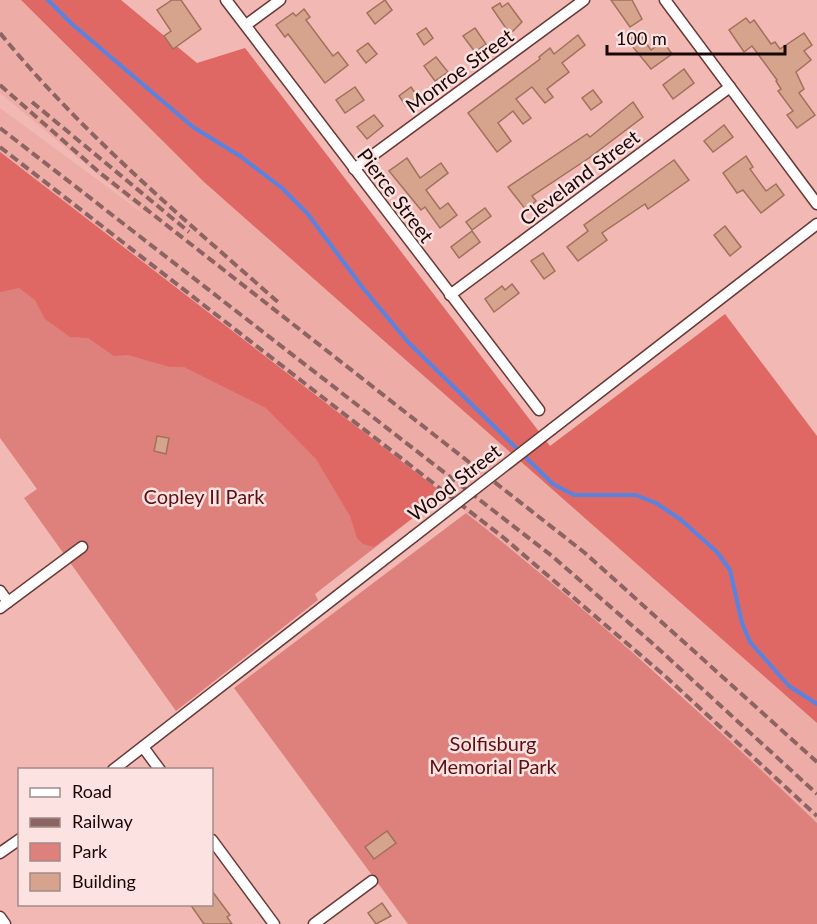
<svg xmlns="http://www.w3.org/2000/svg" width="817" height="924" font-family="Lato,sans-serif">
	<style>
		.built { fill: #eeaca7 }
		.green { fill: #de807b }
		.forest { fill: #df6864 }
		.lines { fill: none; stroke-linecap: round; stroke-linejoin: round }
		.stream { stroke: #5883e1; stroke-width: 4 }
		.building { fill: #d6a38d; stroke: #a1715c; stroke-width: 1.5 }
		.street-casing { stroke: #693936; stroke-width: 13 }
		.street { stroke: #fff; stroke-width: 10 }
		.rail { stroke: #8c6462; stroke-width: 4; stroke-dasharray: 9 4.5; stroke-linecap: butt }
		.street-bridge-casing { stroke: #693936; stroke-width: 13; stroke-linecap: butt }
		.street-bridge { stroke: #fff; stroke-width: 10 }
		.labels { text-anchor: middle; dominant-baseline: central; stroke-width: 5; stroke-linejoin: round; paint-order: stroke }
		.street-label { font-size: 20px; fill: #1a0707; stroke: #fce3e1 }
		.park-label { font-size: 20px; fill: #5c1013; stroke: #fce3e1 }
	</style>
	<rect width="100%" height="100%" fill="#f2b8b3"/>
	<path class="built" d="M0,0H21L204,182L817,723V823L678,691L558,587L444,494L0,152V108L151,219L0,93Z"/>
	<g class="green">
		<path d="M0,152L444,494L315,594L318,600L176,711L24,498L37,489L0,438Z"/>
		<path d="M466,513C590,611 703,714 817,823V924H408L234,688Z"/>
	</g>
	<g class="forest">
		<path d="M21,0H121L197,63L245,48L550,446L725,314L817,436V723L204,182Z"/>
		<path d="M0,152L444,494L374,547L363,544L357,538L350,516L316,459L266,408L184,367H170L128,355L114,356L88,338L70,337L45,319L35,300L19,288L0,292Z"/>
	</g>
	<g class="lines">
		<path class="stream" d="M48,0L72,24L193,127L240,156L282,188L307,213L363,288L408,342L553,484L574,495H636L656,503L680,519L717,552L730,570L742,623L750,642L789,686L817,704"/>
	</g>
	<g class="building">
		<path d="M172,0H181L201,29L173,49L164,36L171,31L157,10Z"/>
		<path d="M385,0L392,10L375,24L367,13Z"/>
		<path d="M611,0H632L642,19L630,27Z"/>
		<path d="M500,3L502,7L508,3L522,22L510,34L492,8Z"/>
		<path d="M304,9L310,17L306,20L333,56L338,52L348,65L325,83L288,34L285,37L276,25L293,13L296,16Z"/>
		<path d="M746,18L750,23L754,20L771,44L775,42L780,49L804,33L812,45L804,51L811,60L796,72L804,89L799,93L815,115L797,128L787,115L793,111L778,91L781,89L776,81L777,80L752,46L744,52L729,30Z"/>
		<path d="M426,28L433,38L424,45L417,34Z"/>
		<path d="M475,28L486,44L475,52L463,36Z"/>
		<path d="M639,33L651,50L663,41L672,54L651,69L628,41Z"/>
		<path d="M578,35L585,45L562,63L569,72L547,89L553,97L545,103L532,87L516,99L531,118L523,124L513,111L498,123L511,141L497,152L468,113L540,59L539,57L550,48L554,54Z"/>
		<path d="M368,43L377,54L366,63L357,51Z"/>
		<path d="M436,57L448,72L435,81L424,66Z"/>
		<path d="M684,69L694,83L673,99L663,85Z"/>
		<path d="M355,87L364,100L345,113L336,100Z"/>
		<path d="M411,87L418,97L406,106L399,96Z"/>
		<path d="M593,90L602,102L591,110L582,98Z"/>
		<path d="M633,102L643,117L589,158L532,196L536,201L526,210L508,187L587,134L590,137Z"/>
		<path d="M374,115L383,126L367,139L357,127Z"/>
		<path d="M724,125L733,137L713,152L704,141Z"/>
		<path d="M746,156L753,167L750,169L766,191L776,184L784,195L761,213L743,190L737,193L723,173Z"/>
		<path d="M407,158L420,178L441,163L448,173L426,190L440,209L448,203L457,215L440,228L425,207L421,210L389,171Z"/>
		<path d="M674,160L689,180L648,209L645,204L602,233L607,240L578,261L567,247L588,231L584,225Z"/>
		<path d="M485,208L491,216L472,230L466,222Z"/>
		<path d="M725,226L741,247L730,256L714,235Z"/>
		<path d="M472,231L480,242L459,258L451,247Z"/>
		<path d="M543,253L555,271L544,279L531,261Z"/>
		<path d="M512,284L519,293L494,312L485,299L502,286L505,290Z"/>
		<path d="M157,436L169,438L166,454L154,451Z"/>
		<path d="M387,831L396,843L374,859L365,847Z"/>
		<path d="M212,891L230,915L227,917L232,924H204L190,904H212Z"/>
		<path d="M382,903L391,916L376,924L368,913Z"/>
	</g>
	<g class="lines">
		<defs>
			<g id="street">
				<path d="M226,0L539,410"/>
				<path d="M665,0L817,204"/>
				<path d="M246,25L280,0"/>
				<path d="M354,169L584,0"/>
				<path d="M450,295L730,87"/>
				<path d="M552,429L817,224"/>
				<path d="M0,591L8,602"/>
				<path d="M0,608L82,547"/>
				<path d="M143,747L160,770"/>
				<path d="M113,770L413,537"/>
				<path d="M212,840L274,924"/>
				<path d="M0,853L20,839"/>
				<path d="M0,917L5,924"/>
				<path d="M314,924L372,881"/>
			</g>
		</defs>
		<use href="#street" class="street-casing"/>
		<use href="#street" class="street"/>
		<g class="rail">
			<path d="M0,33C82,134 182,217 279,303"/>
			<path d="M0,85L100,173L585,553L817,762"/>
			<path d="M32,102L189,232"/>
			<path d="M0,128L552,556L651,642L817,794"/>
			<path d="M0,147L504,538L665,676L817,816"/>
		</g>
		<defs>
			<path id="street-bridge" d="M413,537L552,429"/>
		</defs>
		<use href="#street-bridge" class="street-bridge-casing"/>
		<use href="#street-bridge" class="street-bridge"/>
	</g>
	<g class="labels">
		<g class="street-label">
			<text transform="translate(459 70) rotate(-36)">Monroe Street</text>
			<text transform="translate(579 177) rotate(-37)">Cleveland Street</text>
			<text transform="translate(396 195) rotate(53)">Pierce Street</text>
			<text transform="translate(454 482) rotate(-38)">Wood Street</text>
		</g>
		<g class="park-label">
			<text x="204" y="496">Copley II Park</text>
			<text x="493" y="743">Solfisburg<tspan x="493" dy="23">Memorial Park</tspan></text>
		</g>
	</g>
	<rect x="18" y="768" width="195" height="138" fill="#fce3e1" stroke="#a28b8a" stroke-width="1.5"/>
	<rect x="30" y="788" width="30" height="9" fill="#ffffff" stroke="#a28b8a" stroke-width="1.5"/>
	<text x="72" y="798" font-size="18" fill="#1a0707">Road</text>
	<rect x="30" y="818" width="30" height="9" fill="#8c6462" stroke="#a28b8a" stroke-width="1.5"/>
	<text x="72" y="828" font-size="18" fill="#1a0707">Railway</text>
	<rect x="30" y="843" width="30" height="18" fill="#de807b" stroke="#a28b8a" stroke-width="1.5"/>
	<text x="72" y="858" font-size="18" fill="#1a0707">Park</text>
	<rect x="30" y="873" width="30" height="18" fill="#d6a38d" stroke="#a28b8a" stroke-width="1.5"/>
	<text x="72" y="888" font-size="18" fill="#1a0707">Building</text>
	<path d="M607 45v9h178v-9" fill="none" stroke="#1a0707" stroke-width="3"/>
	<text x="616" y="45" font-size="18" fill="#1a0707" stroke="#fce3e1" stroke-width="4.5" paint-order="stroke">100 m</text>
</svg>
